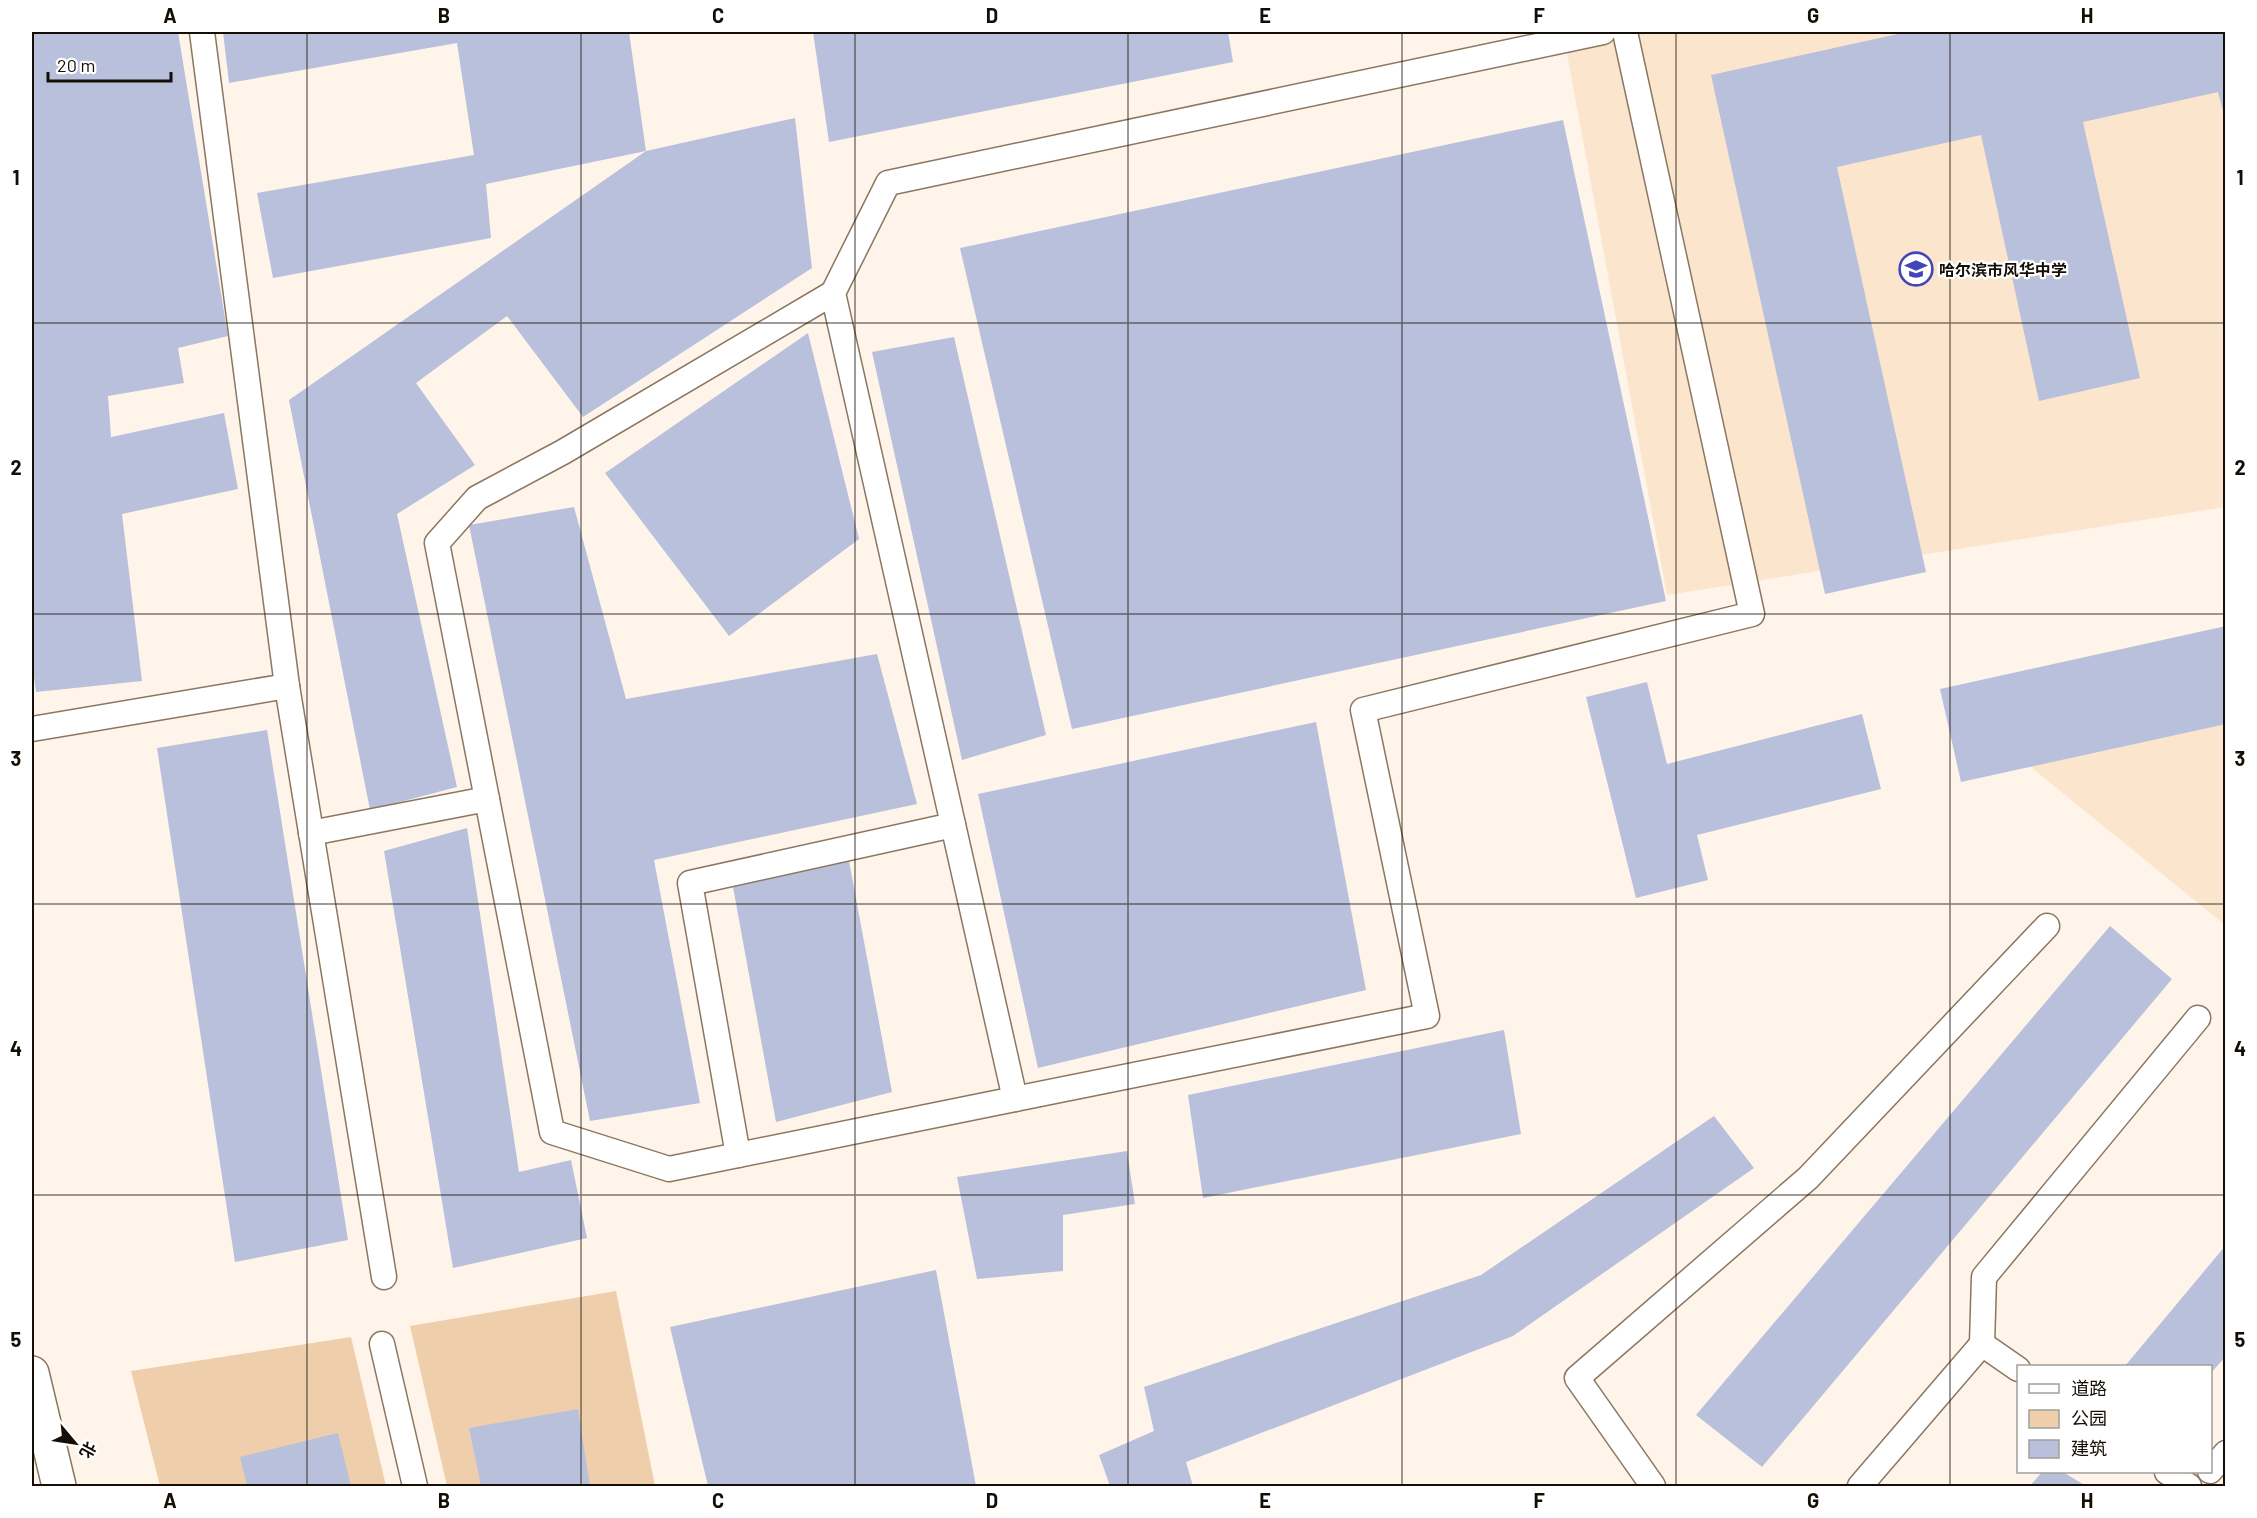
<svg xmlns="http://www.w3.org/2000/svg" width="2257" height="1518" font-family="Barlow,'Noto Sans SC',sans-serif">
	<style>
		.built { fill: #fce5cd }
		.green { fill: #efceac }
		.building { fill: #b9c0dc }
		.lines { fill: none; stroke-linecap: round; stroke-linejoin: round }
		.service-casing { stroke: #8b7761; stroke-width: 27 }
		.secondary-casing { stroke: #8b7761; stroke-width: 36 }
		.service { stroke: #fff; stroke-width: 24 }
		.secondary { stroke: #fff; stroke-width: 33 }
		.grid { fill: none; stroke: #150e06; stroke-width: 1.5; stroke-opacity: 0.55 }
		.labels { text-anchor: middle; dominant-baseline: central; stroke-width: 4.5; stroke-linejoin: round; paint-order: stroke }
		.poi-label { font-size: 16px; font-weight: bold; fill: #150e06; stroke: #fff; text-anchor: start }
		.neatline { fill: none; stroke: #150e06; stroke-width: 2 }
		.grid-label { font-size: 20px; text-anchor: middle; font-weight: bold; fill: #150e06 }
	</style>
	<rect width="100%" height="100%" fill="#fef4ea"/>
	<g class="built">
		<path d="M1563,32H2225V507L1667,595Z"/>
		<path d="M2225,634V925L1962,711Z"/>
	</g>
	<g class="green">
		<path d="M616,1291L655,1486H447L410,1326Z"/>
		<path d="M351,1337L386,1486H160L131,1371Z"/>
	</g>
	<g class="building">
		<path d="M32,32H178L228,336L178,348L184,383L108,396L111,437L224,413L238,489L122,514L142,681L36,692L32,662Z"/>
		<path d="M223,32H629L646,151L486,184L491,238L273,278L257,193L474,155L457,43L229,83Z"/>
		<path d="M813,32H1228L1233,62L829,142Z"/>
		<path d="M1907,32H2226V122L2218,92L2083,122L2140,378L2039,401L1981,135L1837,167L1926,572L1825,594L1711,75Z"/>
		<path d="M795,118L812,268L583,417L507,316L416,383L475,465L397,514L457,787L370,810L289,400L646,151Z"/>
		<path d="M1563,120L1666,601L1072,729L960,248Z"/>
		<path d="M808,333L859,539L729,636L605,473Z"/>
		<path d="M954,337L1046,735L962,760L872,352Z"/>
		<path d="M574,507L626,699L877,654L917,804L654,860L700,1103L590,1121L469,525Z"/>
		<path d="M2226,626V724L1961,782L1940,689Z"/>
		<path d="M1647,682L1667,764L1862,714L1881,789L1697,835L1708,880L1636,898L1586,697Z"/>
		<path d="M1316,722L1366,990L1038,1068L978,794Z"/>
		<path d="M267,730L348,1240L235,1262L157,748Z"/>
		<path d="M467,828L519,1172L571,1160L587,1238L453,1268L384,851Z"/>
		<path d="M849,861L892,1092L776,1122L733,887Z"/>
		<path d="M2110,926L2172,979L1762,1467L1696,1415Z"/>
		<path d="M1504,1030L1521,1134L1203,1198L1188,1095Z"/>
		<path d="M1714,1116L1754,1168L1513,1336L1186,1462L1193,1486H1110L1099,1455L1154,1431L1144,1387L1481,1275Z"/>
		<path d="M1127,1151L1135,1204L1063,1215V1271L977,1279L957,1177Z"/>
		<path d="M2226,1245V1356L2210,1374V1366H2125Z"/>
		<path d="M936,1270L976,1486H708L670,1327Z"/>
		<path d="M578,1409L590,1486H481L469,1428Z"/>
		<path d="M338,1433L351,1486H247L240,1457Z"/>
		<path d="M2042,1472H2063L2086,1486H2030Z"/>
	</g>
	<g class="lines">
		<defs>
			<g id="service">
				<path d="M202,32L287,686"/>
				<path d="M1603,32L888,183L833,293L1015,1099L1427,1016L1363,710L1752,614L1625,32"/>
				<path d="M833,293L563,452L477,498L437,543L552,1132L669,1169L1015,1099"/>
				<path d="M32,729L287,686L384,1277"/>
				<path d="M311,833L487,799"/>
				<path d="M738,1155L690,883L953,825"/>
				<path d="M382,1344L415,1486"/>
				<path d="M1982,1344L1984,1277L2198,1018"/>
				<path d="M2210,1471L2226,1453"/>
				<path d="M2167,1472L2189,1486"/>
				<path d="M1653,1486L1577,1378L1808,1178L2047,926"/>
				<path d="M1860,1486L1982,1344L2018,1369"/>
			</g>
			<path id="secondary" d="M32,1373L59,1486"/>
		</defs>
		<use href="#service" class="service-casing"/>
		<use href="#secondary" class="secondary-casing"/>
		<use href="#service" class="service"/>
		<use href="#secondary" class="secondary"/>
	</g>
	<path class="grid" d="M307,32V1486M581,32V1486M855,32V1486M1128,32V1486M1402,32V1486M1676,32V1486M1950,32V1486M32,323H2226M32,614H2226M32,904H2226M32,1195H2226"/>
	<defs>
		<symbol id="school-ring" viewBox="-11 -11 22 22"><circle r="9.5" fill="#fff" stroke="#4346bb" stroke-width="1.5"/><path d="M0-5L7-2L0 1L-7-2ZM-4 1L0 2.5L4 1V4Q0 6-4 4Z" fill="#4346bb"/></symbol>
	</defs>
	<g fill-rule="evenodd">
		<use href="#school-ring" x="1897" y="250" width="38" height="38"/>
	</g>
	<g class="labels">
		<g class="poi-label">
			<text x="1939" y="269">哈尔滨市风华中学</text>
		</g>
	</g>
	<rect width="2257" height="1518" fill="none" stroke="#ffffff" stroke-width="66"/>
	<rect x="2017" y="1365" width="195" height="108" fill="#ffffff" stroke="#a19f9b" stroke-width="1.5"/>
	<rect x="2029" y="1384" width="30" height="9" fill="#ffffff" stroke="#a19f9b" stroke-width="1.5"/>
	<text x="2071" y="1395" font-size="18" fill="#150e06">道路</text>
	<rect x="2029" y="1410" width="30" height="18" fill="#efceac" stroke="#a19f9b" stroke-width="1.5"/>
	<text x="2071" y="1425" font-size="18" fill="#150e06">公园</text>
	<rect x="2029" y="1440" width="30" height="18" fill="#b9c0dc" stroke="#a19f9b" stroke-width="1.5"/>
	<text x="2071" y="1455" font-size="18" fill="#150e06">建筑</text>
	<g transform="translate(75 1443) rotate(119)" stroke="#ffffff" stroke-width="4.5" paint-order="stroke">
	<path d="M0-4.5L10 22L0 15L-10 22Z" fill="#150e06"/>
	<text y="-9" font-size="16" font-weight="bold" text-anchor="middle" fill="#150e06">北</text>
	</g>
	<path d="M48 72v9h123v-9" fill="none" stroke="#150e06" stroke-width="3"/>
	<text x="57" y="72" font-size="18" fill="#150e06" stroke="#ffffff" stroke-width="4.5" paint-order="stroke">20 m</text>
	<rect x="33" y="33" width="2191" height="1452" class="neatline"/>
	<g class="grid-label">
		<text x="170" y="23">A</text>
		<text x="444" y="23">B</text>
		<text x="718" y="23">C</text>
		<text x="992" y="23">D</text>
		<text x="1265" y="23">E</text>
		<text x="1539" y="23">F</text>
		<text x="1813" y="23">G</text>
		<text x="2087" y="23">H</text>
		<text x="16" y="185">1</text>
		<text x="2240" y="185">1</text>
		<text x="16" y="475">2</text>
		<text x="2240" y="475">2</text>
		<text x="16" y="766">3</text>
		<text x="2240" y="766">3</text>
		<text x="16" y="1056">4</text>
		<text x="2240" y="1056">4</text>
		<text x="16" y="1347">5</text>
		<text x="2240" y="1347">5</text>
		<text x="170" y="1508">A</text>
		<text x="444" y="1508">B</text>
		<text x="718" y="1508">C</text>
		<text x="992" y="1508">D</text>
		<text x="1265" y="1508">E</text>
		<text x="1539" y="1508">F</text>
		<text x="1813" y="1508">G</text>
		<text x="2087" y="1508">H</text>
	</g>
</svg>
